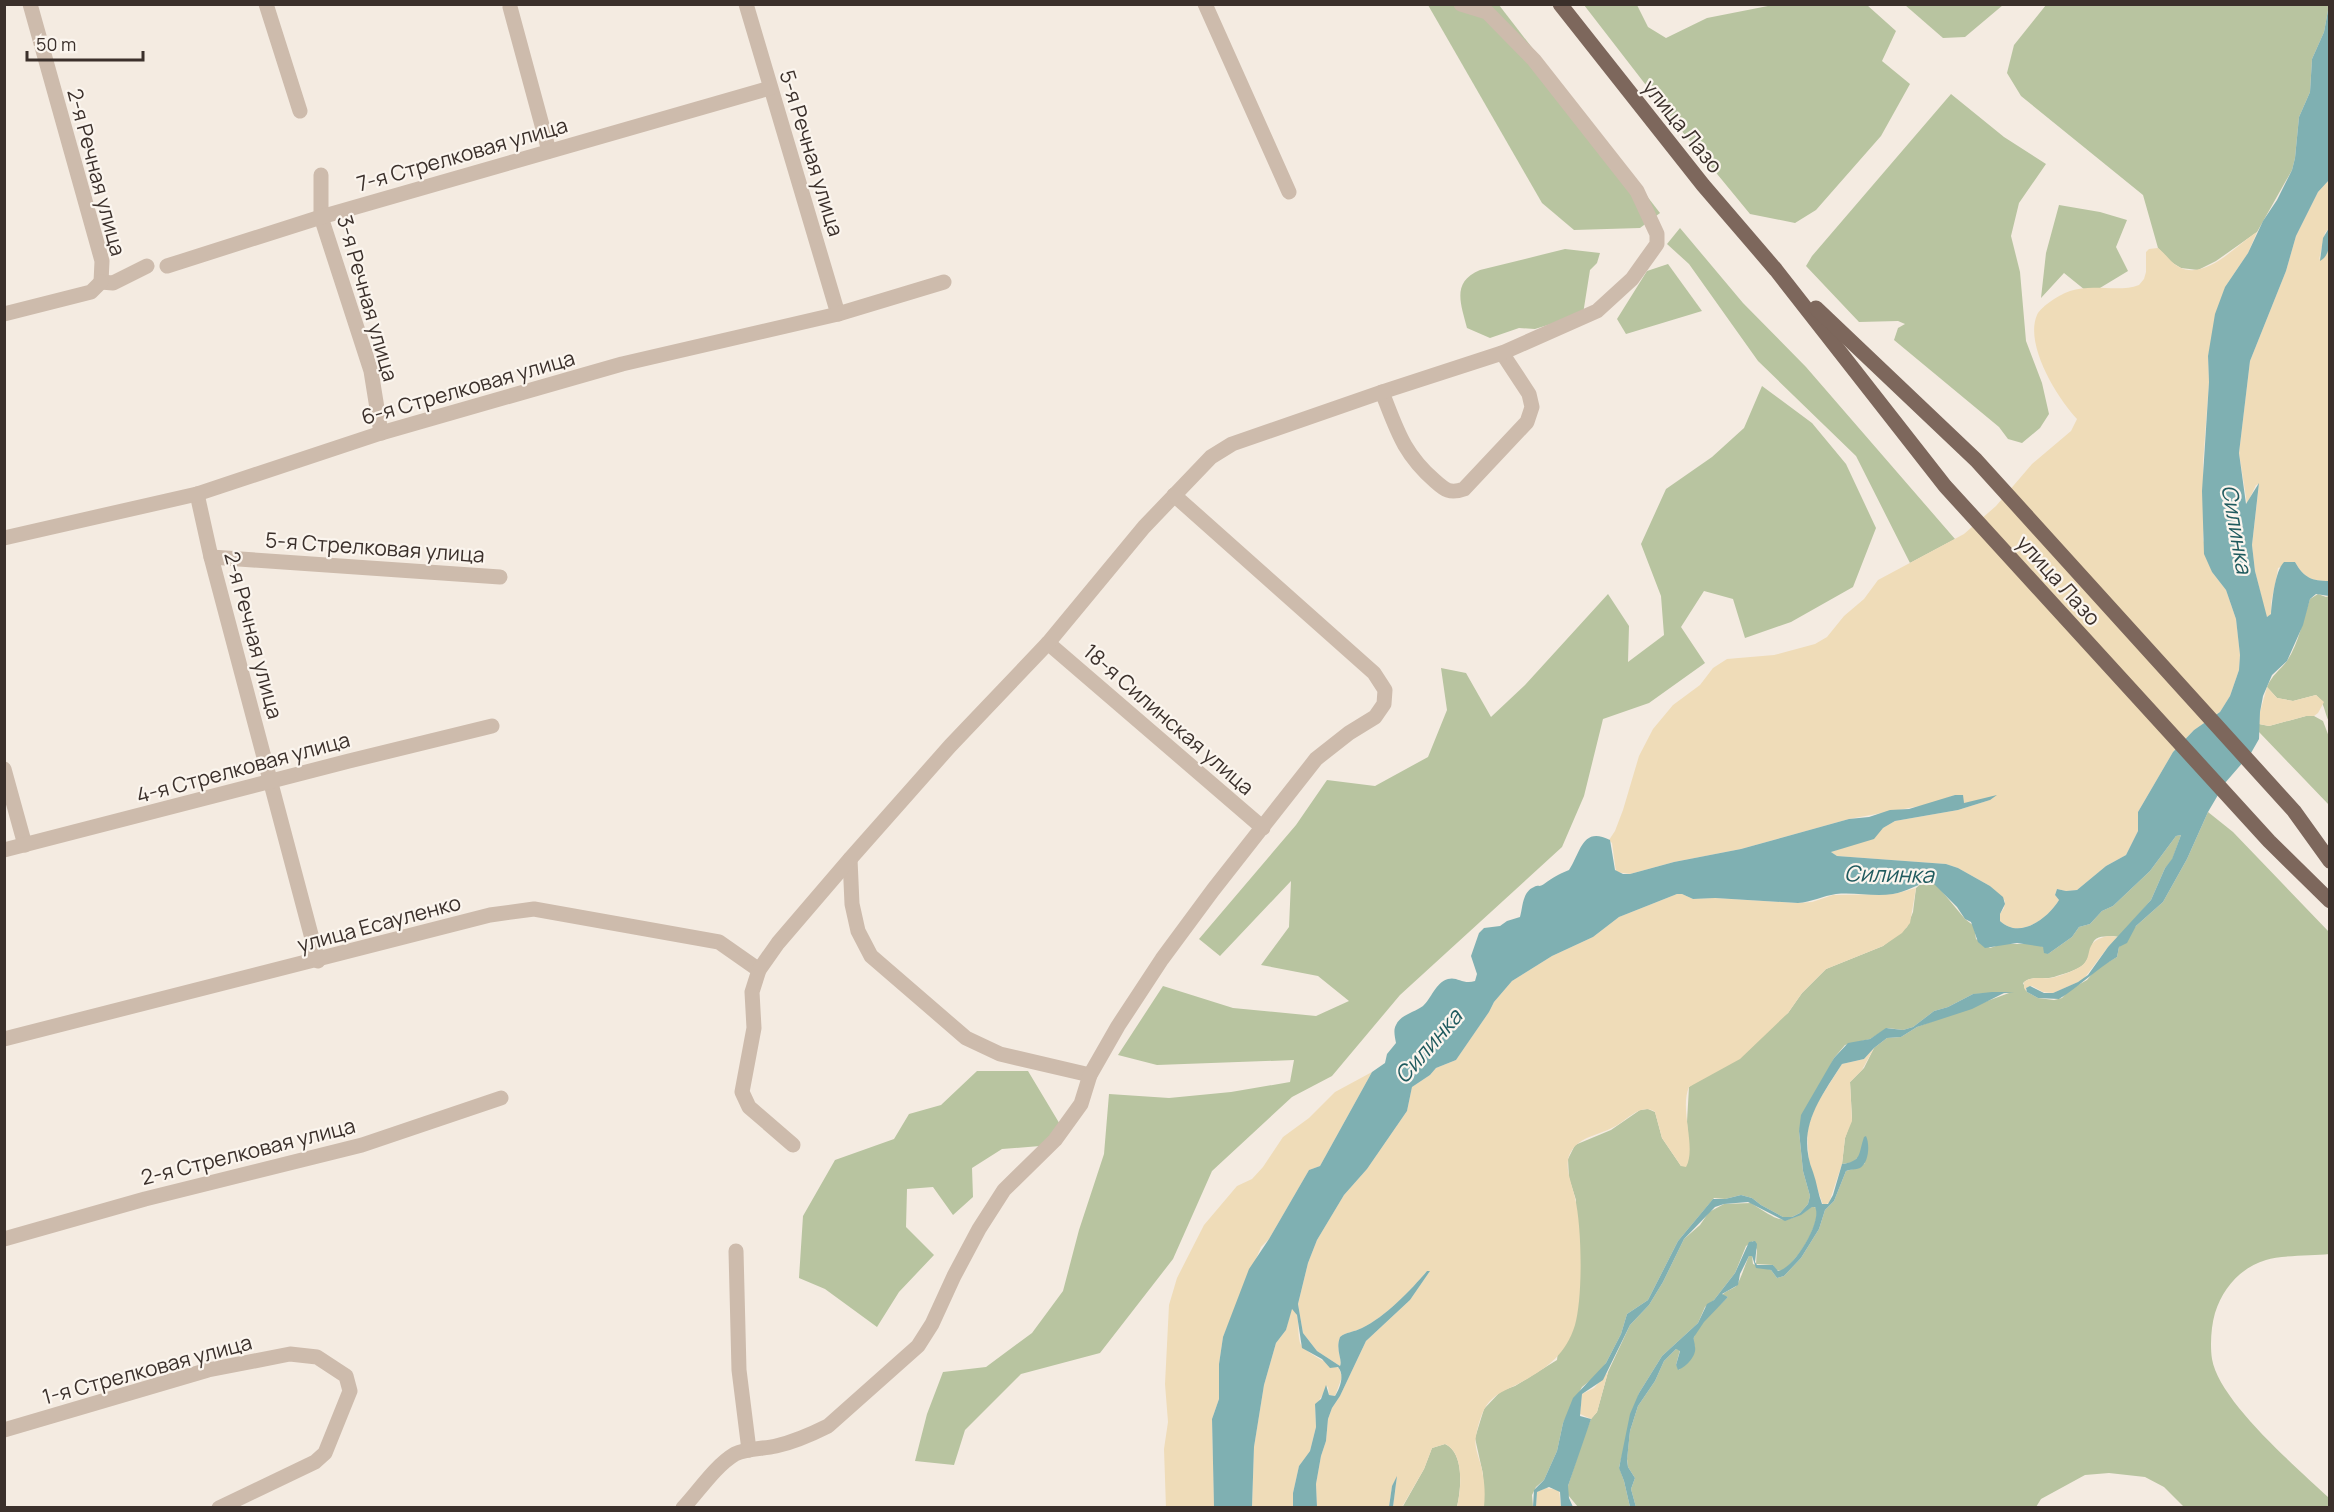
<svg xmlns="http://www.w3.org/2000/svg" width="2334" height="1512" font-family="Manrope,sans-serif">
	<style>
		.green { fill: #b8c4a0 }
		.sand { fill: #efdcb8 }
		.water { fill: #7fb0b2 }
		.lines { fill: none; stroke-linecap: round; stroke-linejoin: round }
		.minor { stroke: #cdbbac; stroke-width: 15 }
		.major { stroke: #7d675c; stroke-width: 15 }
		.labels { text-anchor: middle; dominant-baseline: central; stroke-width: 4.5; stroke-linejoin: round; paint-order: stroke }
		.street-label { font-size: 21px; fill: #3b302b; stroke: #fbf5ee }
		.water-label { font-size: 22px; font-style: italic; fill: #1f5a5e; stroke: #fbf5ee }
	</style>
	<rect width="100%" height="100%" fill="#f4ebe1"/>
	<g class="green">
		<path d="M1428,5H1499L1660,213L1640,228L1574,230L1542,203Z"/>
		<path d="M1584,5H1637L1648,27L1666,38L1707,18L1773,5H1867L1896,31L1882,61L1910,84L1881,136L1816,210L1795,223L1750,214L1676,124Z"/>
		<path d="M1905,5H2003L1965,37L1943,38Z"/>
		<path d="M2046,5H2329L2324,32L2312,59L2310,92L2299,117L2295,158L2292,170L2257,232L2216,261L2198,270L2181,268L2171,262L2158,248L2143,195L2021,96L2007,73L2014,45Z"/>
		<path d="M1951,94L2004,137L2046,164L2019,203L2011,236L2020,272L2026,341L2042,383L2049,414L2040,428L2022,443L2008,439L1999,427L1894,340L1898,328L1905,324L1898,321L1859,322L1806,266L1812,256Z"/>
		<path d="M2059,205L2100,212L2127,220L2116,247L2128,271L2090,294L2064,273L2041,298L2046,253Z"/>
		<path d="M1680,228L1743,303L1806,367L1955,539L1910,563L1856,456L1758,361L1689,264L1667,244Z"/>
		<path d="M1565,249L1600,253L1597,263L1590,270L1583,314L1535,329L1519,328L1490,338L1467,328C1461,304 1451,282 1480,270Z"/>
		<path d="M1668,264L1702,311L1626,334L1617,319L1647,271Z"/>
		<path d="M1762,386L1812,423L1846,464L1876,528L1853,587L1791,622L1745,638L1733,599L1704,591L1681,627L1705,663L1649,703L1603,719L1584,796L1562,847L1400,995L1332,1076L1292,1097L1212,1171L1173,1259L1100,1353L1021,1374L965,1430L954,1465L915,1461L927,1414L943,1372L986,1367L1032,1333L1063,1291L1079,1230L1104,1154L1109,1094L1169,1098L1231,1092L1290,1082L1294,1060L1157,1065L1118,1055L1163,986L1233,1008L1316,1016L1349,1001L1318,976L1261,965L1289,927L1291,881L1220,956L1199,939L1296,825L1327,780L1375,786L1428,757L1447,710L1441,668L1466,673L1491,717L1525,685L1608,594L1629,626L1628,662L1664,635L1661,596L1641,544L1666,489L1712,457L1744,428Z"/>
		<path d="M2318,594L2326,597L2329,596V722C2324,712 2325,703 2316,695L2293,701L2277,698L2267,687C2272,675 2280,670 2287,661C2299,643 2303,619 2310,599Z"/>
		<path d="M2306,716H2314L2323,721L2329,737V805L2259,732V724L2269,726Z"/>
		<path d="M2208,812L2233,832L2329,932V1254C2313,1256 2281,1255 2266,1260C2240,1268 2223,1288 2215,1313C2211,1327 2210,1345 2212,1359C2219,1401 2296,1467 2328,1497L2329,1507H2184L2164,1487L2145,1477L2109,1473L2085,1475L2041,1499L2036,1507H1636L1631,1489L1635,1478L1628,1467L1627,1459L1630,1431L1638,1406L1655,1381L1664,1361L1676,1349L1680,1350L1676,1365L1679,1370L1695,1347L1693,1342C1695,1325 1716,1309 1728,1297L1722,1295C1726,1291 1730,1290 1735,1287C1739,1285 1746,1262 1749,1256H1752L1753,1264L1771,1270L1777,1278L1784,1276L1801,1258L1819,1229L1825,1210L1834,1201L1846,1171L1860,1167L1865,1163L1857,1158L1854,1162L1842,1164L1845,1138L1852,1118L1850,1082L1864,1068L1874,1048L1887,1038L1901,1037L1917,1027L2009,993L1973,994L1948,1007L1934,1011L1913,1027L1903,1030L1888,1028L1870,1039L1845,1045L1834,1058L1799,1131L1803,1171L1810,1196L1808,1204L1800,1213L1792,1217H1783L1761,1205L1752,1198L1741,1195L1725,1199L1714,1198L1678,1241L1648,1300L1627,1314L1621,1334L1606,1363L1596,1376L1582,1387L1563,1423L1557,1451L1544,1480L1536,1487L1532,1495L1533,1507H1484L1483,1474L1475,1438L1484,1409L1501,1391L1515,1386L1557,1360L1576,1200L1569,1178L1568,1159L1575,1145L1611,1130L1640,1110L1648,1109L1655,1112L1662,1138L1681,1166L1689,1151L1687,1122L1689,1087L1788,1013L1802,993L1826,969L1883,946L1907,927L1913,912L1916,888L1922,883H1935L1965,919L1974,926L1976,939L1990,948L2002,944H2036L2043,947L2048,954L2072,937L2079,927L2090,924L2102,911L2113,906L2150,871L2176,836L2181,835L2172,860L2165,868L2151,900L2119,937C2082,933 2098,948 2084,964C2078,970 2063,974 2054,977C2044,980 2031,975 2023,983L2027,992L2038,998L2054,1000L2062,998L2069,990L2087,980L2096,969L2117,957L2119,947L2136,926L2163,902L2187,859Z"/>
		<path d="M977,1071H1028L1061,1126L1040,1146L1002,1149L972,1168L973,1197L953,1215L933,1187L907,1189L906,1227L934,1255L899,1292L877,1327L825,1289L799,1278L803,1216L835,1160L894,1139L909,1114L941,1105Z"/>
		<path d="M1751,1203C1781,1222 1783,1227 1813,1206L1817,1209C1819,1227 1797,1261 1782,1271L1776,1270L1773,1265L1756,1264L1757,1250L1753,1241L1746,1246L1735,1273L1714,1300L1705,1307L1698,1323L1662,1356L1639,1393L1619,1467L1624,1481L1630,1507H1578L1568,1495V1486L1584,1436L1591,1419L1597,1412L1608,1372L1630,1325L1649,1305L1663,1282L1684,1239L1700,1225L1709,1212L1724,1204Z"/>
		<path d="M1445,1444C1465,1453 1461,1490 1457,1507L1402,1508L1424,1469L1432,1448Z"/>
	</g>
	<g class="sand">
		<path d="M2329,180V228L2325,233L2319,260L2329,245V581C2312,581 2304,578 2295,562L2278,568C2277,578 2274,588 2272,598C2270,606 2273,611 2269,618L2266,616L2255,571L2252,545L2259,484L2256,485L2247,504L2239,453L2250,361L2286,271L2296,236L2318,192Z"/>
		<path d="M2257,232L2248,253L2225,287L2208,356L2209,382L2203,463L2204,517L2203,539L2212,572L2226,590L2236,619L2240,655L2239,670L2230,696L2220,712L2194,730L2173,752L2138,812V831L2126,855L2106,866L2077,890L2066,891L2057,889L2055,895L2059,900C2048,918 2020,940 2000,921V914L2004,908L2005,901L1990,886L1958,868L1946,864L1837,856L1831,852L1857,843L1895,821L1958,810L1990,800L1964,803L1955,795L1931,804L1849,819L1741,849L1674,862L1630,874L1616,872L1612,843L1609,840L1615,831L1623,810L1639,756L1653,729L1673,705L1700,685L1713,668L1727,659L1774,655L1815,644L1827,637L1844,616L1864,599L1878,580L1964,534L1996,506L2032,464L2071,431L2077,419C2058,399 2024,345 2037,315C2041,306 2061,294 2070,291C2093,283 2118,293 2139,285L2144,279L2146,272V252L2149,249L2158,248C2166,254 2170,262 2179,267C2206,281 2236,245 2257,232Z"/>
		<path d="M2267,687L2277,698L2293,701L2316,695L2324,702L2318,713L2314,716H2306L2269,726L2259,724L2260,712Z"/>
		<path d="M1916,888L1910,923L1902,933L1883,946L1826,969L1802,993L1788,1013L1740,1059L1689,1087C1679,1110 1697,1147 1686,1167L1681,1166L1662,1138L1655,1112C1643,1103 1630,1117 1619,1124C1605,1134 1582,1135 1572,1150C1562,1164 1572,1183 1575,1198C1582,1227 1583,1297 1575,1325C1565,1357 1544,1370 1516,1385C1506,1390 1497,1393 1489,1402C1482,1410 1478,1425 1476,1436C1473,1449 1482,1462 1483,1476C1485,1486 1485,1497 1484,1507H1457C1461,1490 1465,1453 1445,1444L1432,1448L1424,1469L1402,1507H1393L1397,1477L1392,1486L1389,1507H1317L1316,1484L1321,1456L1326,1441L1328,1419L1332,1408L1340,1396L1366,1341L1410,1300L1430,1271H1427C1411,1290 1385,1317 1362,1328C1354,1332 1346,1332 1340,1337C1335,1351 1343,1360 1340,1366L1317,1351L1303,1333L1298,1304L1308,1263L1317,1240L1344,1195L1367,1169L1407,1111L1412,1087L1430,1075L1436,1068L1456,1060L1489,1012L1494,1002L1512,981L1552,956L1593,937L1619,917L1677,894H1682L1693,899L1714,898L1798,903L1812,902L1833,895L1894,894Z"/>
		<path d="M2108,936L2119,937L2108,947L2083,980L2053,993L2043,992L2032,986L2026,988V991L2024,988V982C2032,976 2041,979 2051,978C2060,976 2071,972 2078,968C2097,959 2079,942 2108,936Z"/>
		<path d="M1874,1048L1862,1070L1850,1082L1852,1121L1845,1138L1842,1164L1829,1203L1823,1205L1809,1165L1807,1130L1816,1105L1842,1064L1864,1059Z"/>
		<path d="M1372,1072L1320,1166L1309,1170L1269,1239L1261,1247L1223,1337L1219,1364V1399L1212,1419L1214,1507L1166,1508L1164,1449L1168,1422L1165,1384L1169,1305L1177,1278L1204,1225L1237,1186L1252,1179L1263,1167L1283,1137L1309,1118L1335,1092Z"/>
		<path d="M1291,1309L1295,1310C1300,1320 1297,1332 1300,1343C1303,1351 1330,1365 1339,1368L1342,1377L1335,1396L1329,1395L1328,1386L1315,1407L1316,1427L1310,1451L1299,1466L1293,1493V1507L1252,1508L1254,1447L1264,1385L1276,1343L1286,1330Z"/>
		<path d="M1608,1372L1597,1412L1591,1419L1580,1414L1582,1394L1594,1388Z"/>
		<path d="M1546,1488L1559,1490L1561,1507H1536L1537,1492Z"/>
	</g>
	<g class="water">
		<path d="M2329,5V180L2318,192L2296,236L2286,271L2250,361L2239,453L2246,504L2259,483L2252,545L2255,571L2267,617L2271,614C2272,601 2275,571 2284,562H2295C2304,578 2312,581 2329,581V596L2316,594L2310,599L2303,625L2287,661L2272,675L2263,696L2260,712L2259,739L2251,753L2225,783L2208,812L2187,859L2163,902L2136,926L2127,943L2119,947L2117,957C2096,969 2079,987 2059,999L2038,998L2027,992L2026,988L2030,986L2044,993H2053L2078,982L2088,975L2108,947L2151,900L2165,868L2172,859L2181,835L2176,836L2150,871L2113,906L2102,911L2090,924L2079,927L2072,937L2048,954L2044,953L2043,947L2017,943L1985,948L1978,942L1971,922L1965,919L1957,907L1933,883C1921,881 1907,892 1893,894C1874,897 1855,892 1836,894C1823,896 1811,902 1798,903L1715,898L1693,899L1682,894H1677L1619,917L1593,937L1552,956L1512,981L1494,1002L1489,1012L1456,1060L1436,1068L1430,1075L1412,1087L1407,1111L1367,1169L1344,1195L1317,1240L1308,1263L1298,1304L1303,1333L1317,1351L1340,1366C1343,1360 1335,1350 1340,1337C1346,1332 1354,1332 1362,1328C1385,1317 1411,1290 1427,1271H1430L1410,1300L1366,1341L1340,1396L1332,1408L1328,1419L1326,1441L1321,1456L1316,1484L1317,1507H1293V1493L1299,1466L1310,1451L1316,1427L1315,1404L1321,1399L1326,1385L1329,1395L1335,1396C1340,1388 1345,1375 1338,1367L1330,1368L1322,1359L1302,1348L1297,1315L1292,1309L1286,1330L1276,1343L1264,1385L1254,1447L1252,1507H1214L1212,1419L1219,1399V1364L1223,1337L1249,1269L1269,1239L1309,1170L1320,1166L1372,1072L1385,1063L1387,1054L1396,1043C1395,1037 1393,1030 1396,1025C1400,1015 1415,1012 1423,1006C1431,999 1436,982 1448,979C1457,976 1463,985 1475,981L1477,974L1471,956L1479,933L1484,928L1500,926L1507,921L1520,917C1523,907 1522,892 1534,887C1540,884 1538,888 1544,884C1554,877 1557,875 1569,870C1581,852 1582,826 1610,840L1615,870L1623,874H1630L1674,862L1741,849L1849,819L1869,817L1890,810L1909,809L1955,795H1963L1964,803L1997,795L1990,800L1958,810L1895,821L1883,828L1874,839L1831,852L1837,856L1946,864L1958,868L1990,886L2003,897L2005,904L2000,914V921C2020,940 2048,918 2059,900L2055,895L2057,889L2066,891L2077,890L2106,866L2126,855L2138,831V812L2173,752L2194,730L2220,712L2230,696L2239,670L2240,655L2236,619L2226,590L2212,572L2204,554L2202,491L2209,382L2208,356L2215,314L2225,287L2248,253L2263,221L2277,200L2292,170L2295,158L2299,117L2310,92L2312,59L2324,32Z"/>
		<path d="M2329,228C2330,240 2331,255 2320,261L2323,238Z"/>
		<path d="M1992,992H2014L2004,993L1972,1009L1917,1027L1901,1037L1887,1038L1874,1048L1864,1059L1842,1064C1819,1100 1796,1129 1813,1172C1817,1183 1818,1194 1822,1204H1828L1833,1195L1842,1164C1862,1161 1858,1155 1864,1137L1866,1136C1870,1144 1869,1163 1860,1168C1856,1170 1850,1169 1846,1171L1834,1201L1825,1210L1819,1229L1801,1258L1784,1276L1777,1278L1771,1270L1756,1268L1752,1256H1749L1740,1274L1738,1285L1722,1294L1728,1297L1704,1322L1694,1337C1693,1340 1695,1343 1695,1347C1697,1356 1685,1368 1678,1370L1676,1365L1680,1351L1676,1349L1664,1361L1655,1381L1638,1406L1630,1431L1627,1460L1628,1467L1635,1478L1631,1489L1636,1507H1630L1624,1481L1619,1468L1630,1414L1639,1393L1662,1356L1698,1323L1707,1304L1714,1300L1735,1273L1749,1242L1755,1241L1757,1244L1755,1262L1757,1265H1773L1778,1271C1794,1269 1823,1220 1815,1207H1812L1801,1215L1785,1221L1748,1202L1724,1204L1715,1207L1684,1239L1663,1282L1649,1305L1630,1325L1603,1380L1582,1394L1580,1416L1591,1419L1568,1486L1569,1498L1573,1507H1561L1560,1492L1549,1487L1537,1492L1536,1507H1533L1534,1490L1544,1480L1557,1451L1563,1423L1573,1398L1606,1363L1621,1334L1627,1314L1648,1300L1678,1241L1713,1199H1725L1741,1195L1752,1198L1761,1205L1783,1217H1792L1800,1213L1808,1204L1810,1196L1803,1171L1799,1131L1801,1115L1834,1058L1848,1043L1870,1039L1886,1028L1903,1030L1913,1027L1934,1011L1948,1007L1973,994Z"/>
		<path d="M1397,1476L1393,1507H1389L1392,1486Z"/>
	</g>
	<g class="lines">
		<g class="minor">
			<path d="M30,4L102,261L101,282"/>
			<path d="M266,4L300,111"/>
			<path d="M746,4L838,314"/>
			<path d="M1205,4L1289,192"/>
			<path d="M510,7L549,151"/>
			<path d="M321,175V217L371,371L381,433"/>
			<path d="M167,266L321,217L770,88"/>
			<path d="M101,282L113,283L147,266"/>
			<path d="M4,314L91,292L101,282"/>
			<path d="M1382,392C1397,430 1403,453 1435,481C1445,490 1450,494 1464,489L1527,422L1532,407L1529,394L1502,353"/>
			<path d="M197,494L211,557L318,961"/>
			<path d="M4,538L197,494L381,433L622,364L838,314L944,282"/>
			<path d="M211,557L500,577"/>
			<path d="M1048,643L1263,828"/>
			<path d="M4,769L25,845"/>
			<path d="M4,850L349,761L492,726"/>
			<path d="M850,859L852,904L858,931L871,956L966,1038L1000,1054L1090,1075"/>
			<path d="M4,1039L490,915L534,909L719,942L759,970"/>
			<path d="M793,1145L749,1107L742,1092L754,1028L752,992L759,970L778,943L850,859L950,746L1048,643L1144,527L1211,457L1232,444L1382,392L1502,353L1597,311L1632,279L1657,244V234L1637,191L1534,60L1487,12L1461,4"/>
			<path d="M4,1239L145,1199L362,1145L501,1098"/>
			<path d="M736,1251L739,1370L749,1450"/>
			<path d="M4,1430L208,1370L290,1354L317,1357L346,1376L350,1391L325,1453L315,1462L219,1508"/>
			<path d="M683,1508C699,1491 715,1466 735,1454C747,1448 763,1449 776,1446C794,1442 812,1434 828,1426L918,1346L932,1324L954,1276L979,1229L1004,1190L1055,1140L1081,1104L1090,1075L1118,1026L1162,959L1213,890L1316,759L1349,733L1375,717L1384,704L1385,690L1374,673L1174,495"/>
		</g>
		<g class="major">
			<path d="M1560,4L1703,185L1776,270L1945,486L2269,841L2330,901"/>
			<path d="M1816,308L1976,460L2294,811L2330,861"/>
		</g>
	</g>
	<g class="labels">
		<g class="street-label">
			<text transform="translate(1683 126) rotate(51)">улица Лазо</text>
			<text transform="translate(812 153) rotate(73)">5-я Речная улица</text>
			<text transform="translate(462 154) rotate(-16)">7-я Стрелковая улица</text>
			<text transform="translate(97 172) rotate(75)">2-я Речная улица</text>
			<text transform="translate(368 298) rotate(74)">3-я Речная улица</text>
			<text transform="translate(468 387) rotate(-16)">6-я Стрелковая улица</text>
			<text transform="translate(375 547) rotate(4)">5-я Стрелковая улица</text>
			<text transform="translate(2059 580) rotate(48)">улица Лазо</text>
			<text transform="translate(254 635) rotate(75)">2-я Речная улица</text>
			<text transform="translate(1169 719) rotate(41)">18-я Силинская улица</text>
			<text transform="translate(243 767) rotate(-15)">4-я Стрелковая улица</text>
			<text transform="translate(379 923) rotate(-15)">улица Есауленко</text>
			<text transform="translate(248 1151) rotate(-14)">2-я Стрелковая улица</text>
			<text transform="translate(147 1369) rotate(-15)">1-я Стрелковая улица</text>
		</g>
		<g class="water-label">
			<text transform="translate(2237 529) rotate(80)">Силинка</text>
			<text transform="translate(1889 874) rotate(1)">Силинка</text>
			<text transform="translate(1428 1046) rotate(-49)">Силинка</text>
		</g>
	</g>
	<rect width="2334" height="1512" fill="none" stroke="#3b302b" stroke-width="12"/>
	<path d="M27 51v9h116v-9" fill="none" stroke="#3b302b" stroke-width="3"/>
	<text x="36" y="51" font-size="18" fill="#3b302b" stroke="#fbf5ee" stroke-width="4.5" paint-order="stroke">50 m</text>
</svg>
